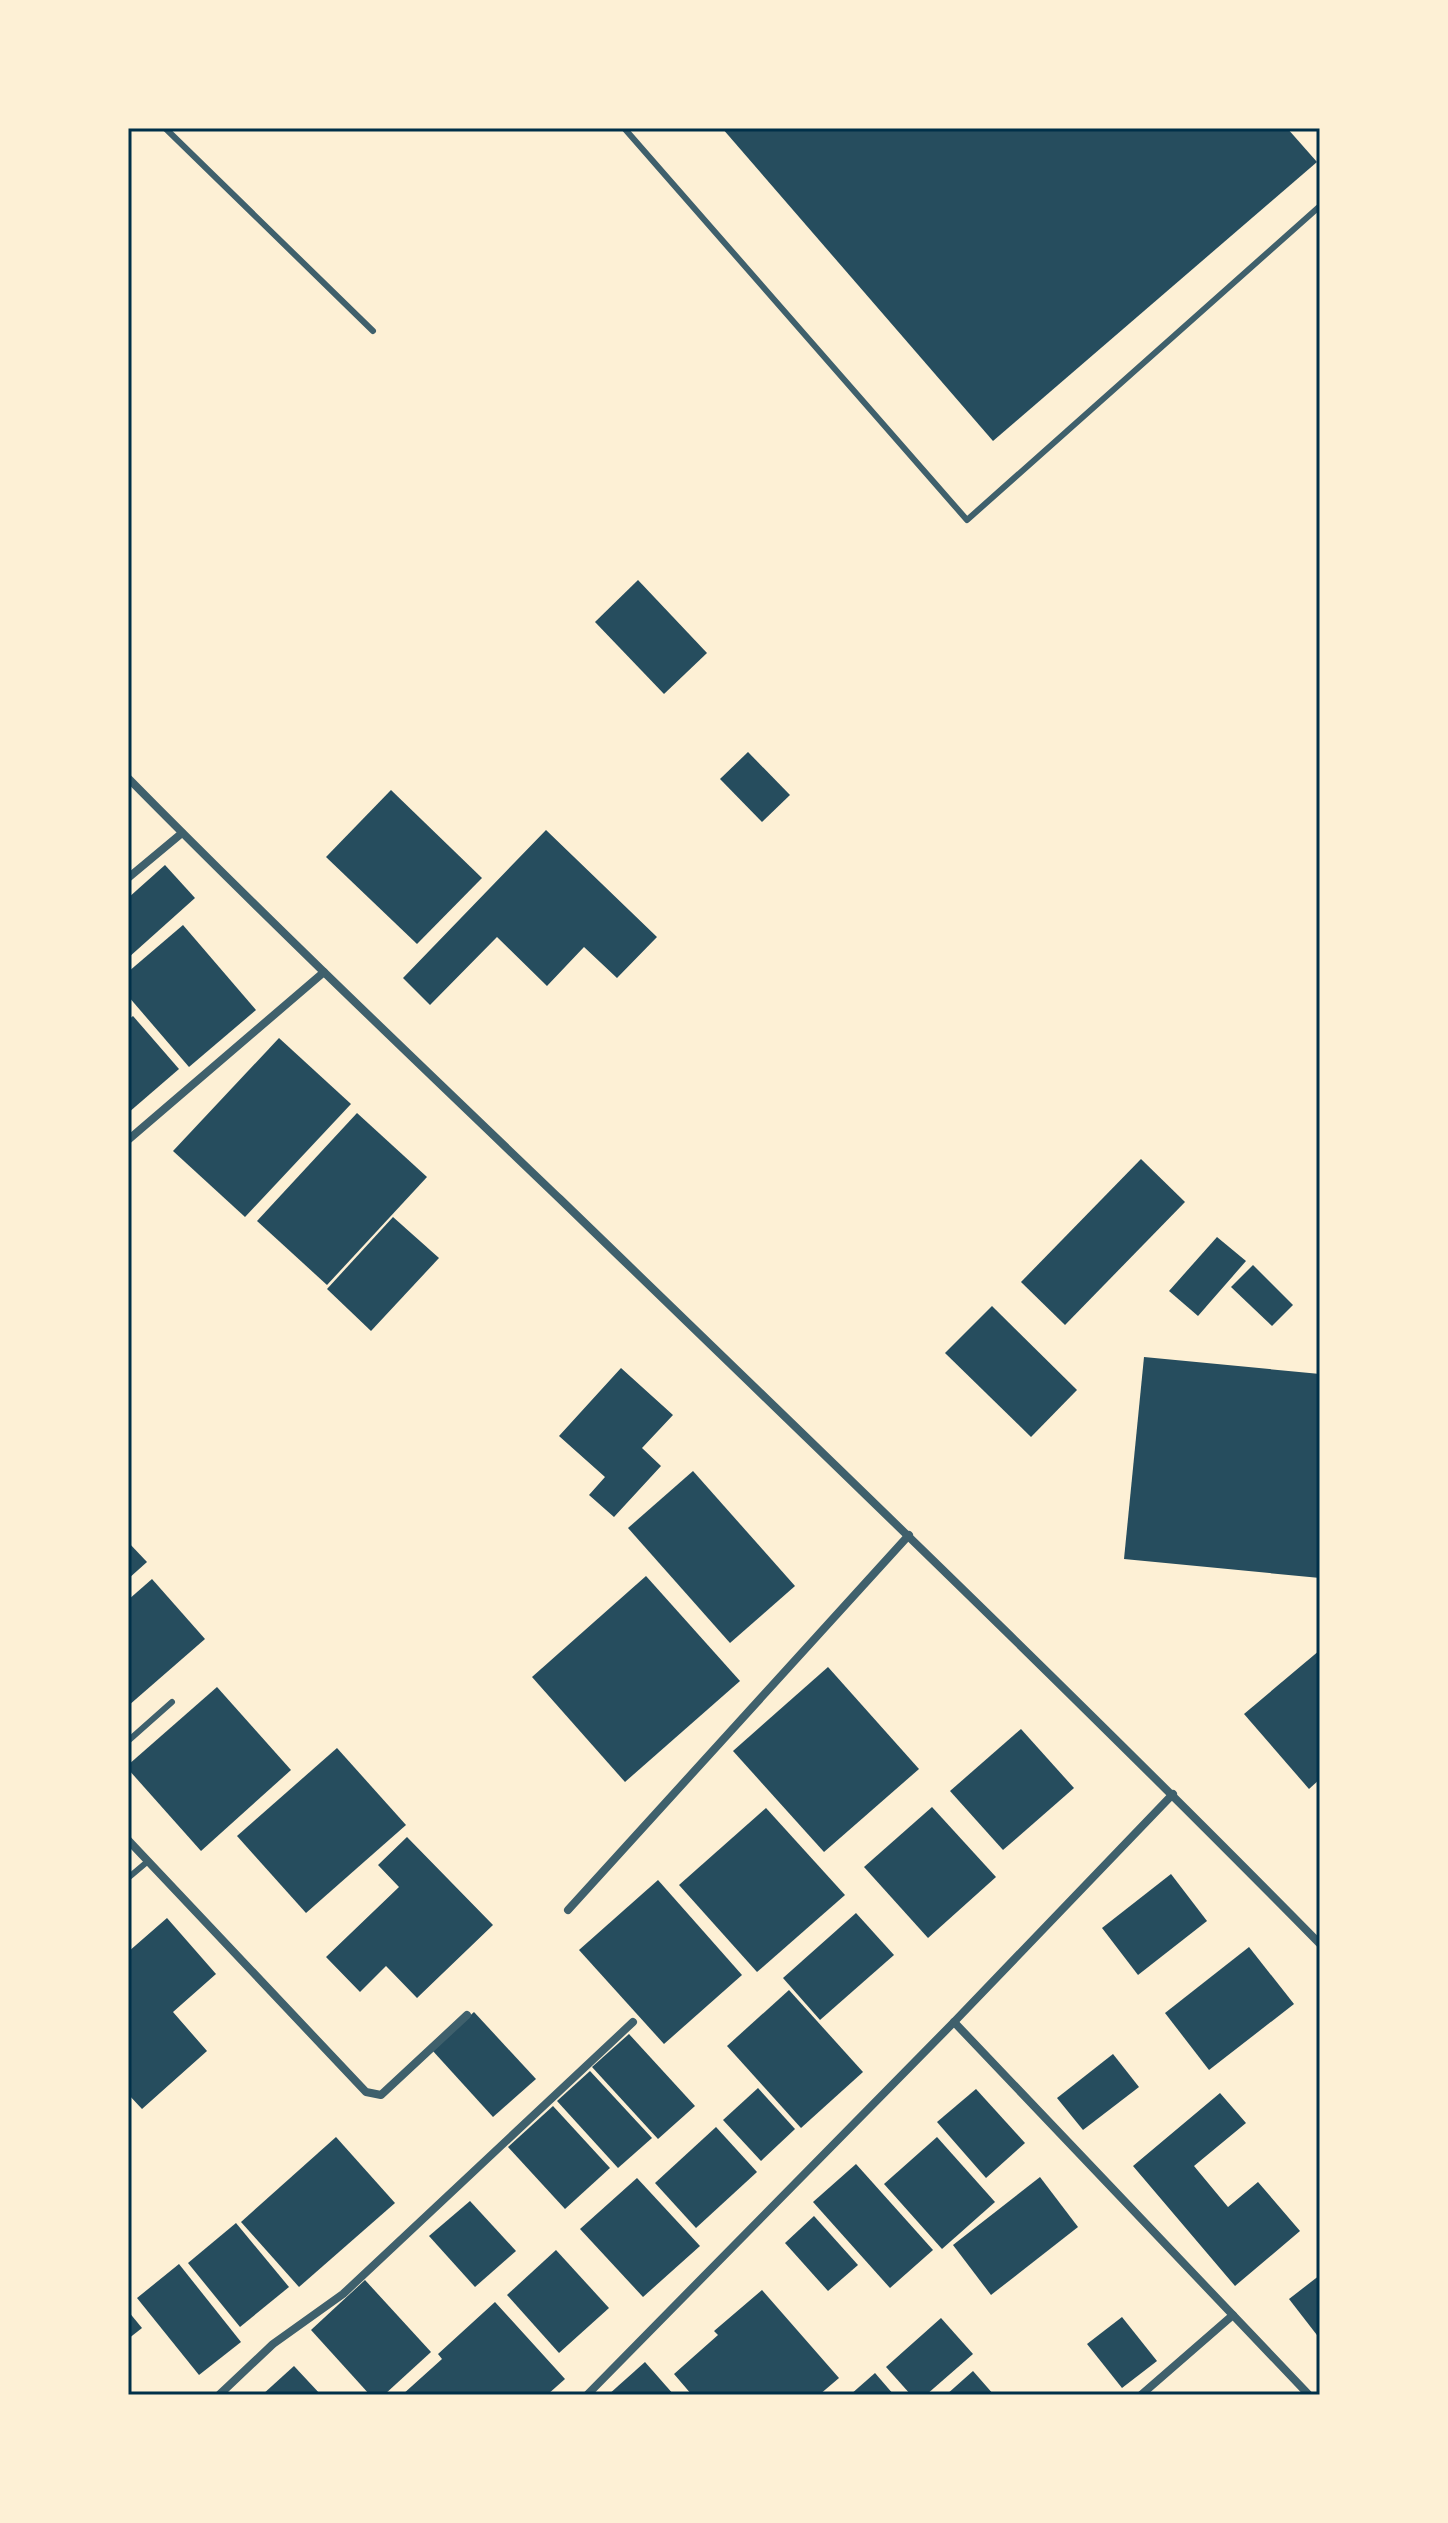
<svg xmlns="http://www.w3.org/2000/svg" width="1448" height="2523" font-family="'Archivo Narrow',sans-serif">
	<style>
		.building { fill: #264d5e }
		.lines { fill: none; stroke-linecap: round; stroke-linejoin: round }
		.service { stroke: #3f606c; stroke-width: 6 }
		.minor { stroke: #3f606c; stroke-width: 8 }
		.neatline { fill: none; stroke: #003049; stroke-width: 3 }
	</style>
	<rect width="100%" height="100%" fill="#fdf0d5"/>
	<g class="building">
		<path d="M722,128H1287L1317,162L993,441Z"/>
		<path d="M638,580L707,653L664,694L595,622Z"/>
		<path d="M748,752L790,795L762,822L720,779Z"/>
		<path d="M391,790L482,878L417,944L326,857Z"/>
		<path d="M546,830L657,937L617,978L584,947L547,986L497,937L430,1005L403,978Z"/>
		<path d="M165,865L195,898L128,958V898Z"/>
		<path d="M183,925L256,1010L189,1067L128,996V972Z"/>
		<path d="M133,1016L179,1069L128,1113V1020Z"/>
		<path d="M279,1038L351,1104L245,1217L173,1151Z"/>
		<path d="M357,1113L427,1177L327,1285L257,1221Z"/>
		<path d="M1141,1159L1185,1202L1065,1325L1021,1282Z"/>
		<path d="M393,1217L439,1258L371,1331L327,1289Z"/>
		<path d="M1217,1237L1246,1261L1198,1316L1169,1291Z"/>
		<path d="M1253,1265L1293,1305L1272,1326L1231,1287Z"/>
		<path d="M992,1306L1077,1390L1031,1437L945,1353Z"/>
		<path d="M1144,1357L1320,1374V1578L1124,1559Z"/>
		<path d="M621,1368L673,1415L642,1448L661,1466L614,1517L589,1495L605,1477L559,1436Z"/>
		<path d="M693,1471L795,1586L730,1643L628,1528Z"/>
		<path d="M128,1542L147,1562L128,1579Z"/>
		<path d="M646,1576L740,1681L625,1782L532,1677Z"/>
		<path d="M152,1579L205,1639L128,1706V1600Z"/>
		<path d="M1320,1650V1779L1309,1789L1244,1714Z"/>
		<path d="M828,1667L919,1769L824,1852L733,1751Z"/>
		<path d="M217,1687L291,1770L201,1851L128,1769V1765Z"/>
		<path d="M1021,1729L1074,1788L1003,1850L950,1791Z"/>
		<path d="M337,1748L406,1825L306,1913L237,1836Z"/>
		<path d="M932,1807L996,1877L928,1938L864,1867Z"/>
		<path d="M766,1808L845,1895L757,1972L679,1885Z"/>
		<path d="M407,1837L493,1925L417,1998L386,1966L360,1992L326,1957L399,1887L378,1865Z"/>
		<path d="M1171,1874L1207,1921L1138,1975L1102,1928Z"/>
		<path d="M658,1880L742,1975L664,2044L579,1950Z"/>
		<path d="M856,1913L894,1955L820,2020L783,1978Z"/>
		<path d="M167,1918L216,1974L173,2012L207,2051L142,2109L128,2094V1952Z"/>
		<path d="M1249,1947L1294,2004L1209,2070L1165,2013Z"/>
		<path d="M789,1990L863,2072L801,2128L727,2046Z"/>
		<path d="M474,2012L536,2079L493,2117L432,2050Z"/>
		<path d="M629,2034L695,2106L658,2139L592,2067Z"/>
		<path d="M1113,2054L1139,2087L1083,2130L1057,2098Z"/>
		<path d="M590,2071L652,2138L618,2168L557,2101Z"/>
		<path d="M758,2088L795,2129L761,2161L723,2120Z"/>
		<path d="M976,2089L1025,2143L986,2178L937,2122Z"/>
		<path d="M1220,2093L1246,2123L1194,2166L1228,2207L1258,2182L1300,2231L1235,2286L1133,2166Z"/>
		<path d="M553,2106L610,2168L565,2209L508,2147Z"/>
		<path d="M716,2127L757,2172L696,2228L655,2183Z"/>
		<path d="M336,2137L395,2203L299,2287L241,2222Z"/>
		<path d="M937,2137L995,2202L942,2249L884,2184Z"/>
		<path d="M856,2164L933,2250L890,2288L813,2202Z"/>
		<path d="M1040,2177L1078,2227L991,2295L953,2245Z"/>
		<path d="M637,2178L700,2246L643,2297L580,2229Z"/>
		<path d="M470,2201L516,2251L475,2287L429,2236Z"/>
		<path d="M814,2216L858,2265L828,2291L785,2243Z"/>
		<path d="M236,2223L289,2287L240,2327L188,2263Z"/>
		<path d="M556,2250L609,2308L559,2353L507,2295Z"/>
		<path d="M179,2264L241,2342L199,2375L137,2298Z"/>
		<path d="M1320,2275V2339L1289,2299Z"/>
		<path d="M365,2280L431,2352L384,2395H370L311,2330Z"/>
		<path d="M762,2290L839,2378L819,2395H692L674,2374L718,2335L714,2331Z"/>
		<path d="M495,2302L565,2379L547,2395H402L442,2359L438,2354Z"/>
		<path d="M128,2311L142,2328L128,2339Z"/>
		<path d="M1122,2317L1157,2361L1122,2388L1087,2344Z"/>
		<path d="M941,2318L973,2354L926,2395H911L886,2367Z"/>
		<path d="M645,2362L674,2395H608Z"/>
		<path d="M294,2366L321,2395H262Z"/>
		<path d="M973,2371L994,2395H946Z"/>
		<path d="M875,2373L894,2395H850Z"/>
	</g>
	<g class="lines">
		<g class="service">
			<path d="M165,128L373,331"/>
			<path d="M624,128L967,520L1320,206"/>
			<path d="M128,1741L172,1702"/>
			<path d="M128,1878L147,1862"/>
		</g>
		<g class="minor">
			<path d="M128,778C269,921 415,1060 560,1199C815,1446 1071,1691 1320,1944"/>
			<path d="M128,878L182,833"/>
			<path d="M128,1140L324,972"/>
			<path d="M128,1840L366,2092L381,2095L467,2015"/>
			<path d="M568,1910L909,1535"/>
			<path d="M954,2022L1309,2395"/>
			<path d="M219,2395L273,2344L343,2294L633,2022"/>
			<path d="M587,2395L954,2022L1173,1794"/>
			<path d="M1141,2395L1233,2315"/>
		</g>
	</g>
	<rect width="1448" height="2523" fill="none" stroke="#fdf0d5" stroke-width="260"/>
	<rect x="130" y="130" width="1188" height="2263" class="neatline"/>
</svg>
